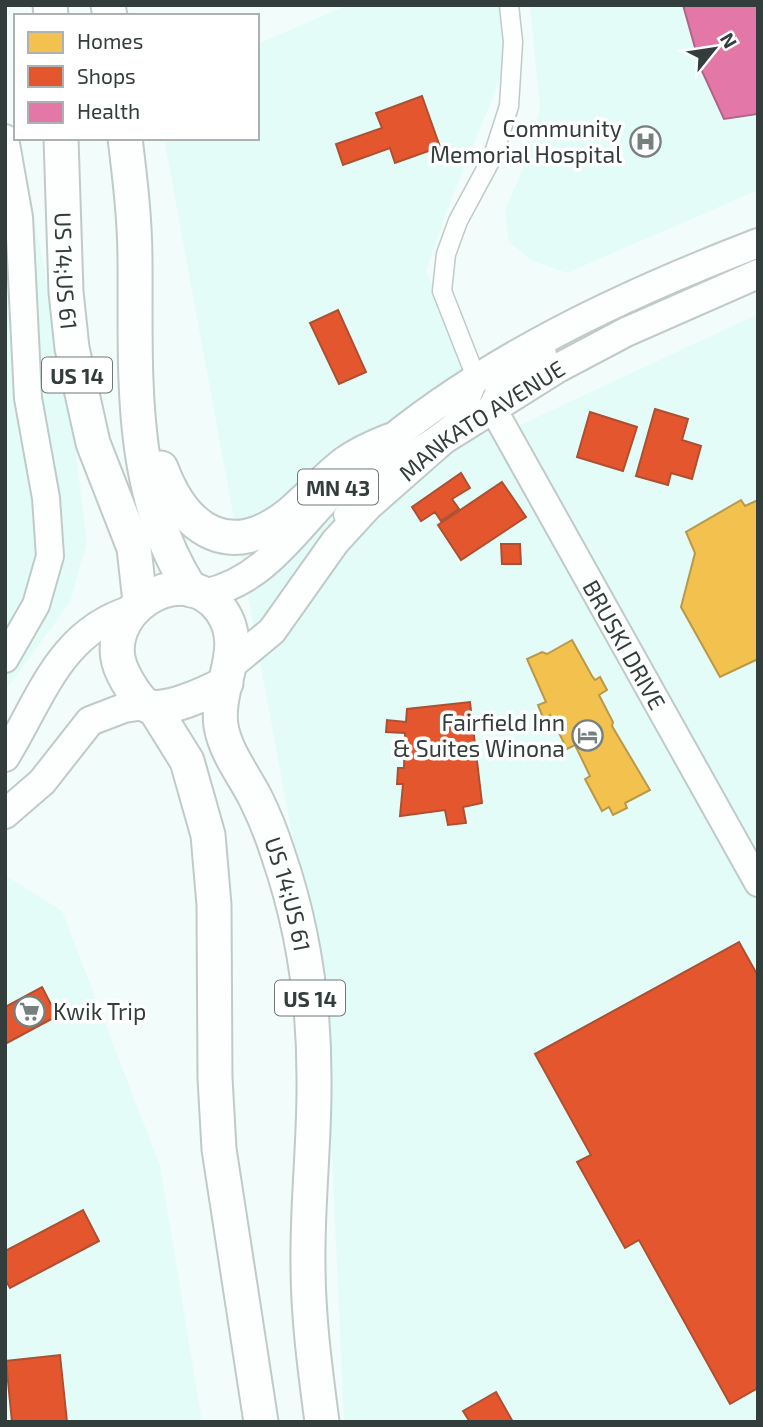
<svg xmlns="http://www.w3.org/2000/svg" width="763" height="1427" font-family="'Exo 2',sans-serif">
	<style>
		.built { fill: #e4fcf8 }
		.homes { fill: #f2c14e; stroke: #b99949; stroke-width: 2 }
		.shops { fill: #e4572e; stroke: #af4f32; stroke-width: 2 }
		.health { fill: #e377a8; stroke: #ae6688; stroke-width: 2 }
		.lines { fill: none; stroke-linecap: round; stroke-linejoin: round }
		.street-casing { stroke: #c0cac8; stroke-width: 21 }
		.secondary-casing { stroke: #c0cac8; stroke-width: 30 }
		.primary-casing { stroke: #c0cac8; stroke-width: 32 }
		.highway-casing { stroke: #c0cac8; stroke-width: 37 }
		.street { stroke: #fdfffe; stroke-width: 18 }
		.secondary { stroke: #fdfffe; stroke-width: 26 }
		.primary { stroke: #fdfffe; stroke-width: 28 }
		.highway { stroke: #fdfffe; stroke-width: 33 }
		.labels { text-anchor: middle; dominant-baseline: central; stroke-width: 7; stroke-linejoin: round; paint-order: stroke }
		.shield { fill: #fff; stroke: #707776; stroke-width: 2 }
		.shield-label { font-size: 21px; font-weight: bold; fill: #333d3c }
		.poi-label { font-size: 23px; fill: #333d3c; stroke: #fff; text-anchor: end }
		.street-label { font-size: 23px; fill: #333d3c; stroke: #fff }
	</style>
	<rect width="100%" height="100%" fill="#f2fcfa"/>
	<g class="built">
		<path d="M348,5H500L505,67L446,213L426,271L497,436L758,314V1422H344L328,1068L311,939L164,138H257V44Z"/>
		<path d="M530,5H758V190L567,273L533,261L509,242L505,211L530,151L540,107Z"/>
		<path d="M5,119L10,144L20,142L67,388L87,542L70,602L5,691Z"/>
		<path d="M5,875L62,911L160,1166L202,1422H5Z"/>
	</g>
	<g class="homes">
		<path d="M741,500L745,506L758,500V659L720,677L681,607L695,553L686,532Z"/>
		<path d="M572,640L592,676L595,680L600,677L607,690L599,695L613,722L612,726L650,790L625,803L627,808L613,815L609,807L602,811L585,779L590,776L575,745L567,749L550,715L544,720L538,705L546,702L527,659L542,652L547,654Z"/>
	</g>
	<g class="shops">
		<path d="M422,96L440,147L395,163L390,148L343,165L336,144L382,128L376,113Z"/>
		<path d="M338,310L366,372L339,384L310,323Z"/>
		<path d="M655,409L688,419L682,440L701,446L692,479L671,473L668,485L636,476Z"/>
		<path d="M590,412L637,427L623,471L577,457Z"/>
		<path d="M461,473L470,488L452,499L459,509L441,521L435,512L421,521L412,507Z"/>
		<path d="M502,482L526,517L461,560L438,525Z"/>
		<path d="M501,544H520L521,564H502Z"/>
		<path d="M470,702L482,803L463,807L466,823L448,825L445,810L400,816L403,784H397L398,768H404L405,733L386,732L387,720L406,722L407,709Z"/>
		<path d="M739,942L758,976V1388L730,1404L639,1240L625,1248L577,1162L591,1155L535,1054Z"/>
		<path d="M42,987L57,1016L5,1044V1007Z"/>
		<path d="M83,1210L99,1241L10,1288L5,1279V1251Z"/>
		<path d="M60,1355L67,1422H12L6,1361Z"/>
		<path d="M496,1392L513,1422H470L463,1411Z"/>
	</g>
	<path class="health" d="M683,5H758V114L724,119L701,69Z"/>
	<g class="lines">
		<defs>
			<path id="street" d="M343,515C355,499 368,483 384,470C416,444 469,426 477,380L442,291L446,254L458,221L493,156L509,106L513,42L509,5"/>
			<g id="secondary">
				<path d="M5,138L19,217L28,398L46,498L50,556L36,605L5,659"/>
				<path id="s1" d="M543,354L505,380L492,407L758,883"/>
			</g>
			<g id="primary">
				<path d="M372,455C483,360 623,295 758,243"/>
				<path d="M204,594C261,582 290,537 328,497"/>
				<path id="s2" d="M231,665L272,631L335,542L368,506L443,440L558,368L626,332L758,274"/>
				<path d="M5,757C41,699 59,632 132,610"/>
				<path d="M5,814L42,782L90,721L124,708L145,705"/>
			</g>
			<g id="highway">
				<path d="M50,5L51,16"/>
				<path d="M108,5L110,16"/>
				<path id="s3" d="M61,138L66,292L72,348L93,443L134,548L140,602"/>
				<path d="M125,138C130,179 135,220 135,261C136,373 127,491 191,590"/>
				<path d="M161,468C185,532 231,562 291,513C310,497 326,478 346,463C360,453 374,447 389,441"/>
				<path id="s4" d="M226,683C211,691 162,715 146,705C138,700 127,682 123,673C94,615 182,555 221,610C248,648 215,686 221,726C225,751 243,774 255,797C264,815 272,835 278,854C303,926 314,1001 314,1077C315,1139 307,1202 308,1264C308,1317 315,1369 322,1422"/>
				<path d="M154,708L187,761L208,835L214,905L215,1078L219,1149L261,1422"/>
			</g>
		</defs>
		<use href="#street" class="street-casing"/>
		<use href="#secondary" class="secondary-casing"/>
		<use href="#primary" class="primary-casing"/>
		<use href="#highway" class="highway-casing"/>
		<use href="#street" class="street"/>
		<use href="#secondary" class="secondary"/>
		<use href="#primary" class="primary"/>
		<use href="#highway" class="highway"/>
	</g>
	<defs>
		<symbol id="hospital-ring" viewBox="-11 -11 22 22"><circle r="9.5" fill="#fff" stroke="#76807e" stroke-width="1.5"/><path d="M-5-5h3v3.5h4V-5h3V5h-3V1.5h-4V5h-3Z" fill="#76807e"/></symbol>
		<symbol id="hotel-ring" viewBox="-11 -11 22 22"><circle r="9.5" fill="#fff" stroke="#76807e" stroke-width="1.5"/><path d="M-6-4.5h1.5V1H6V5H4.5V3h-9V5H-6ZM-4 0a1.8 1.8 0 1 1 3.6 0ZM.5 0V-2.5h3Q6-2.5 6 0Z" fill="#76807e"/></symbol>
		<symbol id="supermarket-ring" viewBox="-11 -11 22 22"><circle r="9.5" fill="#fff" stroke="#76807e" stroke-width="1.5"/><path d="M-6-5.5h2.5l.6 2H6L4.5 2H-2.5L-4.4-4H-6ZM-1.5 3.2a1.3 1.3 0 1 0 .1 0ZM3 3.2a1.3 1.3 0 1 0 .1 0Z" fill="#76807e"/></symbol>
	</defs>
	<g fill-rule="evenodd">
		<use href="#hospital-ring" x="628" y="124" width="35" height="35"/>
		<use href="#hotel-ring" x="570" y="718" width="35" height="35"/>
		<use href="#supermarket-ring" x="12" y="994" width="35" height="35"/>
	</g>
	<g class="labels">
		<g class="shield">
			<rect x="42" y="357.5" width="70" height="35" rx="5"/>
			<rect x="298" y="469.5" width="80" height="35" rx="5"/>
			<rect x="275" y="980.5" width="70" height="35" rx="5"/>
		</g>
		<g class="shield-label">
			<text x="77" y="375">US 14</text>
			<text x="338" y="487">MN 43</text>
			<text x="310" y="998">US 14</text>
		</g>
		<g class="poi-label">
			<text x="622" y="128">Community<tspan x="622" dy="26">Memorial Hospital</tspan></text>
			<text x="565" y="722">Fairfield Inn<tspan x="565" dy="26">&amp; Suites Winona</tspan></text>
			<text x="53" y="1011" text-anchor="start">Kwik Trip</text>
		</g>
		<g class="street-label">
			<text stroke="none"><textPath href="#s3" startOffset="133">US 14;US 61</textPath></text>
			<text stroke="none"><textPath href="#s2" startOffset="354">MANKATO AVENUE</textPath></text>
			<text stroke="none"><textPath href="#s1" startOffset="348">BRUSKI DRIVE</textPath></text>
			<text stroke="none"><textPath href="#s4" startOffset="595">US 14;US 61</textPath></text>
		</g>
	</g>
	<rect width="763" height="1427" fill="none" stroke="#333d3c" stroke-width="14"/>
	<rect x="14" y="14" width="245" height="126" fill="#ffffff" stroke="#adb1b1" stroke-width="2"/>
	<rect x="28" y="32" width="35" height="21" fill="#f2c14e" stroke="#adb1b1" stroke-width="2"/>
	<text x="77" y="49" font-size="21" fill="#333d3c">Homes</text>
	<rect x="28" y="66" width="35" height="21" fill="#e4572e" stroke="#adb1b1" stroke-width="2"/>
	<text x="77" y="84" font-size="21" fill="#333d3c">Shops</text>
	<rect x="28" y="102" width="35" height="21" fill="#e377a8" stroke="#adb1b1" stroke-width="2"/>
	<text x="77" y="119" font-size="21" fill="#333d3c">Health</text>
	<g transform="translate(714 49) rotate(60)" stroke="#ffffff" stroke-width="5" paint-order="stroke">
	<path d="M0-5L12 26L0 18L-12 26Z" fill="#333d3c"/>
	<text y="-10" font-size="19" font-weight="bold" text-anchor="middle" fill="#333d3c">N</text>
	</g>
</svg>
